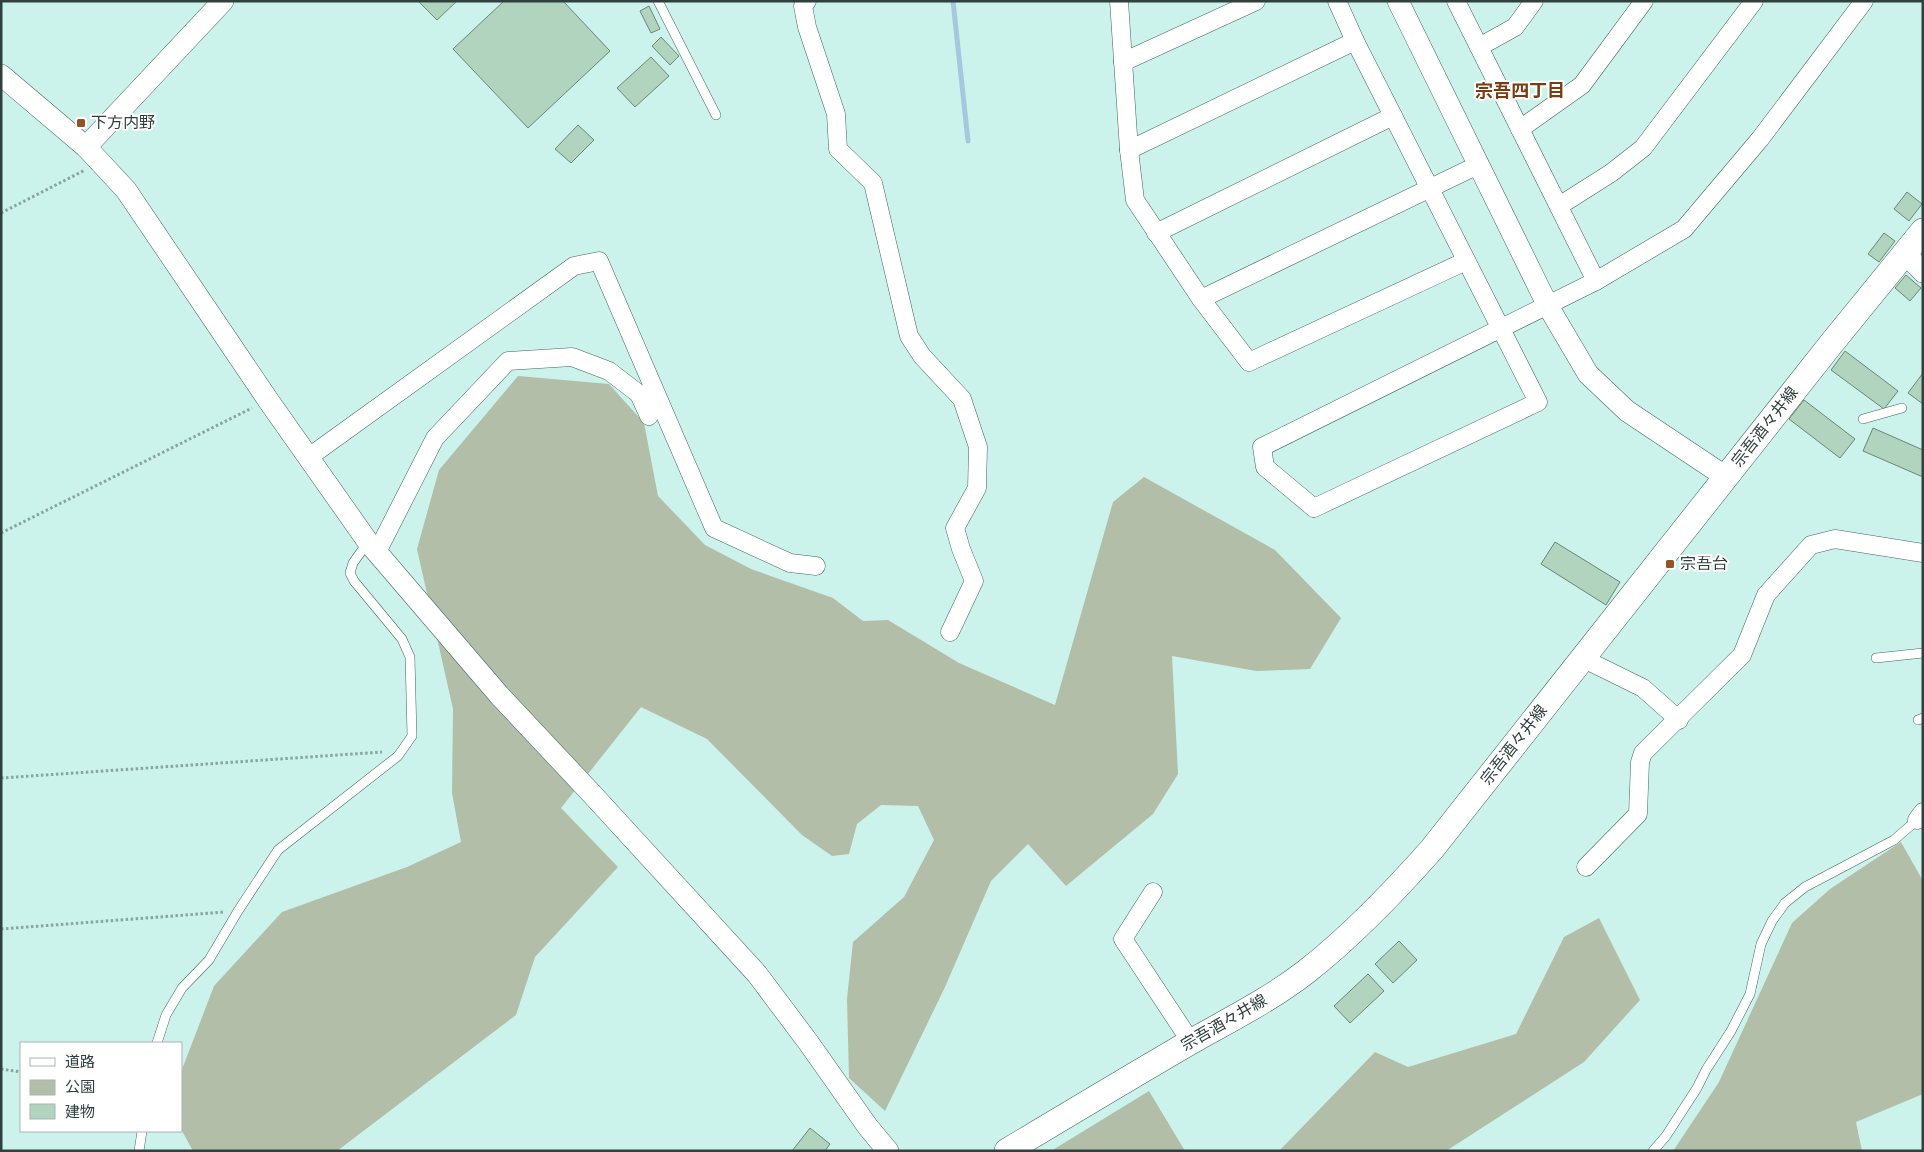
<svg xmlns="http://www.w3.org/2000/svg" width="1924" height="1152" font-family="'Nunito Sans','Noto Sans JP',sans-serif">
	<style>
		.green { fill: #b2bea8 }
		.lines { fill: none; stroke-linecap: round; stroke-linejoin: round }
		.stream { stroke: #a5c8df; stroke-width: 5 }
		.building { fill: #b0d4bd; stroke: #6b8775 }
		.service-casing { stroke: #436761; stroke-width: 10 }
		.minor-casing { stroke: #436761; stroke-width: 19 }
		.tertiary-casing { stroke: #436761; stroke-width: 22 }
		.secondary-casing { stroke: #436761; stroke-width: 26 }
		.path { stroke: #88a5a0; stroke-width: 3; stroke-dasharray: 2.5 2.5; stroke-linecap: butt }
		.service { stroke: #fff; stroke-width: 9 }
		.minor { stroke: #fff; stroke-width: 18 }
		.tertiary { stroke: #fff; stroke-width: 21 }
		.secondary { stroke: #fff; stroke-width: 25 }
		.poi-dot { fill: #965225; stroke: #fff; stroke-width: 2 }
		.labels { text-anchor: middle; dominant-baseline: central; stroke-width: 4; stroke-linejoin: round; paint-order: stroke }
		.poi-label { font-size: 16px; fill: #30403d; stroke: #fff; text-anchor: start }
		.street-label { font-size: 16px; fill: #30403d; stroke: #fff }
		.neighbourhood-label { font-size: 18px; font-weight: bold; fill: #793d11; stroke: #fff }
	</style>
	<rect width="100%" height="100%" fill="#cbf2eb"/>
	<g class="green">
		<path d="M518,376L609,384L644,423L658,496L705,545L751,569L833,598L863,621L888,620L959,663L1055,705L1113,502L1144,477L1275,550L1341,618L1310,669L1256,671L1172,656L1178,774L1153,814L1066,886L1028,844L991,881L945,987L885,1111L849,1078L847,999L853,942L904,897L934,840L918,806L881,805L857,824L849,854L832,856L802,835L707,739L641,707L561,808L618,867L535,957L516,1015L337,1151H193L181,1129V1072L214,986L282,912L407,867L461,842L452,793L453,709L417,549L439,470Z"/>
		<path d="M1901,842L1923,881V1094L1856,1122L1862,1151H1673L1719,1082L1792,923L1830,889Z"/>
		<path d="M1599,918L1640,1000L1584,1062L1446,1151H1279L1375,1052L1408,1067L1516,1034L1564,937Z"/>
		<path d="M1149,1091L1185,1151H1051Z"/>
	</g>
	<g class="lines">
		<path class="stream" d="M953,1L968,141"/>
	</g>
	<g class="building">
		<path d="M418,1H457L437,20Z"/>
		<path d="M504,1H563L610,51L528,128L453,49Z"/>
		<path d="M649,6L660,29L651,33L640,11Z"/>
		<path d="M661,37L679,56L670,65L652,46Z"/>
		<path d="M651,57L669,76L635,107L617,88Z"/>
		<path d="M578,125L594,140L571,163L555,149Z"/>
		<path d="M1907,192L1922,204L1909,221L1894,209Z"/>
		<path d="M1884,233L1895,241L1879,262L1868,254Z"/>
		<path d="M1906,275L1921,288L1910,301L1895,288Z"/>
		<path d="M1845,351L1898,391L1884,409L1831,370Z"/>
		<path d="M1923,373V404L1908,393Z"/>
		<path d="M1804,400L1855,439L1840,458L1789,419Z"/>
		<path d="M1873,428L1923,450V477L1863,451Z"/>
		<path d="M1555,542L1620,582L1606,605L1541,564Z"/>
		<path d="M1399,941L1417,960L1393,983L1375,964Z"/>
		<path d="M1368,974L1384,991L1350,1023L1334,1006Z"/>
		<path d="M810,1128L830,1144L825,1151H792Z"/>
	</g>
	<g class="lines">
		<defs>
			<g id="service">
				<path d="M658,1L716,115"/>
				<path d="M1863,419L1902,408"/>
				<path d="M1876,658L1923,653"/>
				<path d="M1918,720L1923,718"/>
				<path d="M157,1043L166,1015L182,988L209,960L238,911L278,850L398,756L412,736L410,657L402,639L354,581L350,573L353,563L368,542"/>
				<path d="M139,1151L142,1131"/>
				<path d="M1653,1151L1666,1136L1697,1088L1706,1070L1731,1031L1750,994L1761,944L1772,921L1785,903L1805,887L1894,840L1917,820"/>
			</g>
			<g id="minor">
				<path d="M807,1L803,6L807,27L836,114L838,149L873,183L909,336L922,356L962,399L978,447L977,488L955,528L961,549L974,581L950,632"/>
				<path d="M1119,1L1129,150L1135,200L1201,299L1249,362L1466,261"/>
				<path d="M1337,1L1355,41L1538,402L1314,508L1265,467L1262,447L1596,281L1684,229L1760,139L1864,1"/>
				<path d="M1456,1L1596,281"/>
				<path d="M1479,47L1515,27L1534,1"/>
				<path d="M1123,62L1256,1"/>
				<path d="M1520,129L1582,85L1644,1"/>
				<path d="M1129,150L1355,41"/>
				<path d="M1559,206L1611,173L1643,148L1754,1"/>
				<path d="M1156,233L1393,116"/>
				<path d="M1201,299L1478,165"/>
				<path d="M309,457L574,266L599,261L714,528L790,563L816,566"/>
				<path d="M377,552L435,438L508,361L572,357L609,371L639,394L649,416"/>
				<path d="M1582,658L1643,688L1679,720"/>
				<path d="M1917,820L1923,812"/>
				<path d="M1586,867L1638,814L1640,762L1643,753L1742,655L1766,595L1811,545L1835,539L1923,553"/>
				<path d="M1153,892L1123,939L1191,1042"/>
			</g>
			<g id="tertiary">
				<path d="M1398,1L1548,306L1588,374L1627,411L1726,477"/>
				<path d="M1,75L86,147L126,190L268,400L368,542L499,695L591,793L757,974L808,1042L868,1127L888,1151"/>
				<path d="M86,147L223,1"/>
				<path d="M1905,253L1923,272"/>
			</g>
			<path id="secondary" d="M1007,1151C1067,1115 1127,1079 1187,1044C1227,1021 1270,1000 1307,971C1353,935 1393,893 1432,849L1831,344L1923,231"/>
		</defs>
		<use href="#service" class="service-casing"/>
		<use href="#minor" class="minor-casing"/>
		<use href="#tertiary" class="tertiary-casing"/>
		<use href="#secondary" class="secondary-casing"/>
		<g class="path">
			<path d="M1,213L85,170"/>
			<path d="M1,533L252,408"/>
			<path d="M1,778L382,752"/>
			<path d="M1,929L225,912"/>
			<path d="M1,1069L21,1072"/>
		</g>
		<use href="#service" class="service"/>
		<use href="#minor" class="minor"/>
		<use href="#tertiary" class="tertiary"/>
		<use href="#secondary" class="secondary"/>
	</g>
	<g class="poi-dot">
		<rect x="76" y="118" width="10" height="10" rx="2.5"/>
		<rect x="1665" y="559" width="10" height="10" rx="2.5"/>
	</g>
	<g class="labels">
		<g class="poi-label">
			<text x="91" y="123">下方内野</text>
			<text x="1680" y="564">宗吾台</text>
		</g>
		<g class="street-label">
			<text transform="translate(1765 427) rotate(-52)">宗吾酒々井線</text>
			<text transform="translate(1514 745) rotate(-52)">宗吾酒々井線</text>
			<text transform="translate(1224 1023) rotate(-30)">宗吾酒々井線</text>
		</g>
		<g class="neighbourhood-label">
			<text x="1520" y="91">宗吾四丁目</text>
		</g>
	</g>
	<rect width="1924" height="1152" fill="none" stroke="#30403d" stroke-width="5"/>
	<rect x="20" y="1042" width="162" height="90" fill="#ffffff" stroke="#acb3b1"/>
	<rect x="30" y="1058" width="25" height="8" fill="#ffffff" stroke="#acb3b1"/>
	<text x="65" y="1067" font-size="15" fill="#30403d">道路</text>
	<rect x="30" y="1080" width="25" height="15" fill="#b2bea8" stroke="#acb3b1"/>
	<text x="65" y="1092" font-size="15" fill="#30403d">公園</text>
	<rect x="30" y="1104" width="25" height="15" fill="#b0d4bd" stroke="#acb3b1"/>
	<text x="65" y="1117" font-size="15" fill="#30403d">建物</text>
</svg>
